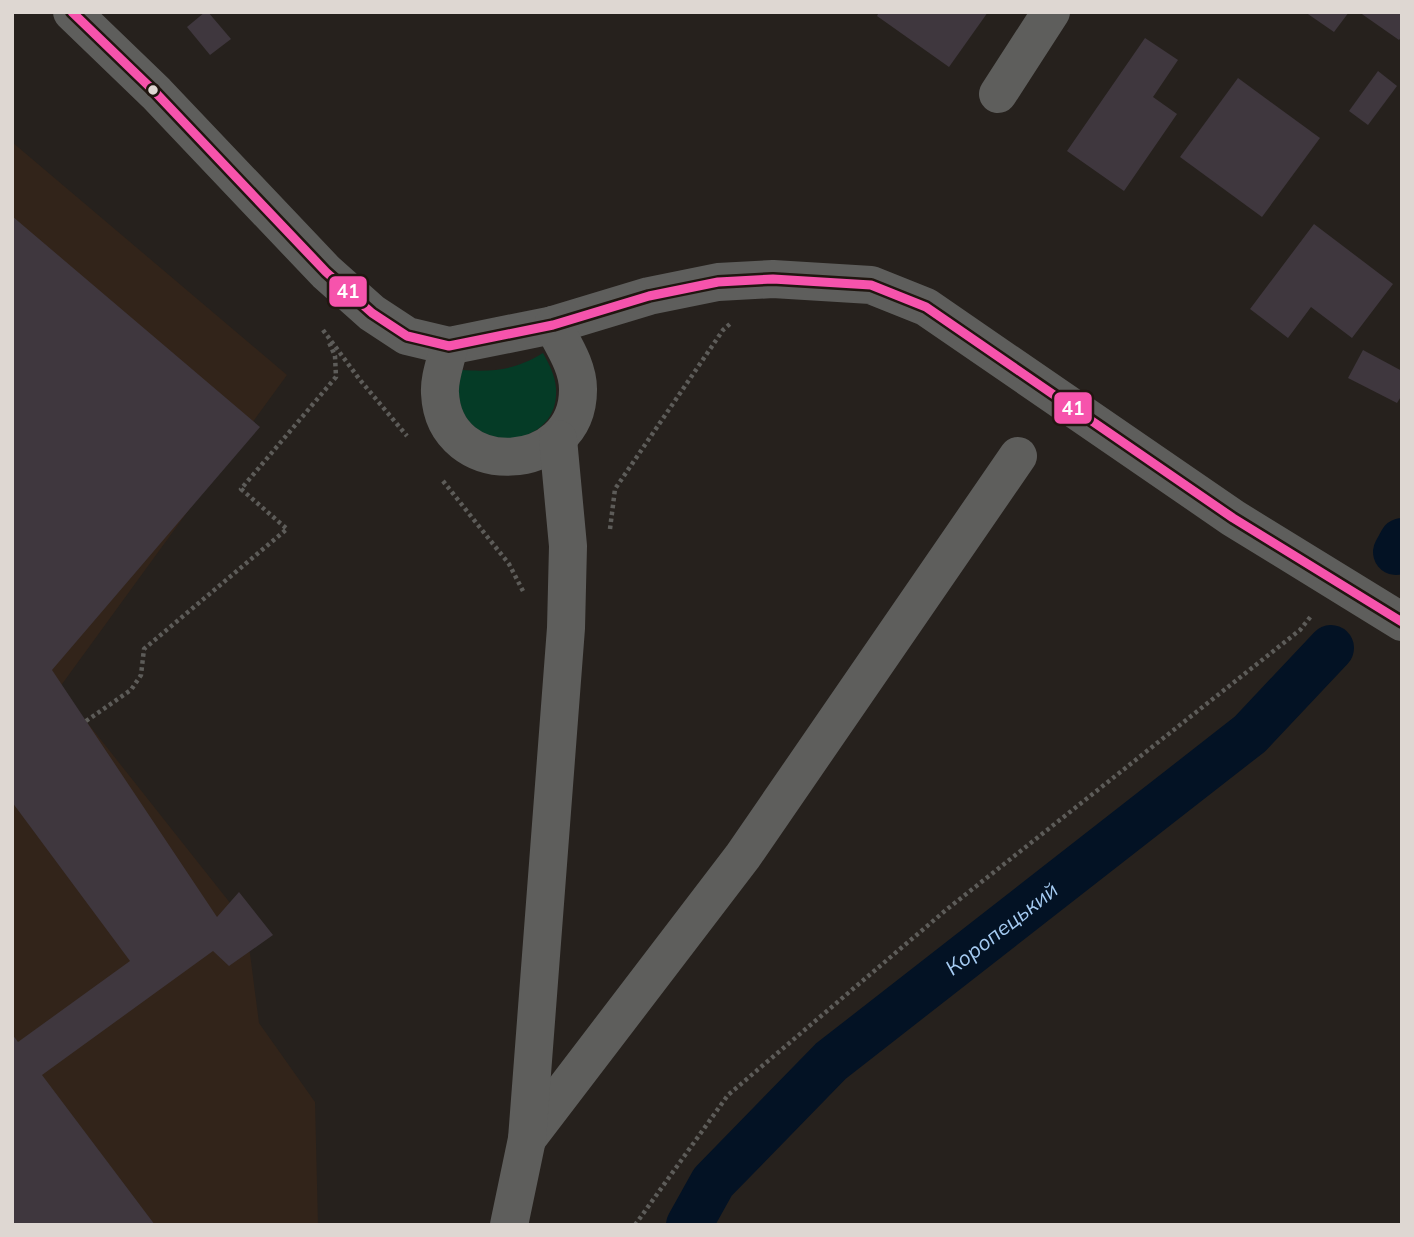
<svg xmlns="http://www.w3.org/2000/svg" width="1414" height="1237" font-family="Mulish,sans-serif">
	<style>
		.built { fill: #32241a }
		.green { fill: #053b26 }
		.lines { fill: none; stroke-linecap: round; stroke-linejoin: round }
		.canal { stroke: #031224; stroke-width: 46 }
		.building { fill: #3f373e }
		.path { stroke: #5d5c59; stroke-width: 4.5; stroke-dasharray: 3.5 3.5; stroke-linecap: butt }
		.minor { stroke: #5e5e5c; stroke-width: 38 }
		.bus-1-casing { stroke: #201610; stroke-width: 14 }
		.bus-1 { stroke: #f653ac; stroke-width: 9 }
		.bus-dot { fill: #ded7d2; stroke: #201610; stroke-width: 2.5 }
		.labels { text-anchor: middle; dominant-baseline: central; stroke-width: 5; stroke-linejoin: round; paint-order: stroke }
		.water-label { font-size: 21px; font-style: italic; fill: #a5cbf2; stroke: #201610 }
		.line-badge { stroke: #201610; stroke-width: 2.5 }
		.badge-label { font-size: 19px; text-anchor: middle; font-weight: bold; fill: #fff }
	</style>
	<rect width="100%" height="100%" fill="#26211d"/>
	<path class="built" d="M12,142L287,375L57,691L86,721L246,923L259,1023L315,1102L318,1225H12Z"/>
	<path class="green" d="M543,353C549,364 555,375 556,388C561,459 438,456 462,370C495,372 515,370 543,353Z"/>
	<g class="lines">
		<g class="canal">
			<path d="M1396,552L1402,541"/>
			<path id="s1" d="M689,1225L713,1182L831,1061L1250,734L1331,648"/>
		</g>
	</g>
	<g class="building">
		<path d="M205,12H208L231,39L210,55L187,27Z"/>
		<path d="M879,12H988L949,67L877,16Z"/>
		<path d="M1305,12H1349L1334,32Z"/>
		<path d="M1359,12H1402V36L1399,40Z"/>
		<path d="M1145,38L1178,60L1153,97L1177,114L1124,191L1067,151Z"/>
		<path d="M1378,71L1397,86L1368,125L1349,111Z"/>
		<path d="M1238,78L1320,138L1262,217L1180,157Z"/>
		<path d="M12,216L260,427L52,670L217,917L239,892L273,935L229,966L213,951L42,1075L155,1225H12V1034L18,1042L130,961L12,802Z"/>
		<path d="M1314,224L1393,284L1352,338L1311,307L1288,338L1250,309Z"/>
		<path d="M1363,350L1402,371V395L1397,403L1348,378Z"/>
	</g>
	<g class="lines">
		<g class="path">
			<path d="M323,330L360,380L407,436"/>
			<path d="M443,481L509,564L524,593"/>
			<path d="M610,529L615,489L723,330L731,323"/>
			<path d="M86,721L131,690L141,675L144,649L287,529L241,489L336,377L335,356L328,340"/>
			<path d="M635,1225L728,1095L946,910L1300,630L1312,615"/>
		</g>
		<g class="minor">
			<path d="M72,12L156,93L326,272L372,313L407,336L449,346L553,325L649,296L718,282L773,279L871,285L926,307L1233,518L1402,622"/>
			<path d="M998,94L1051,12"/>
			<path d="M449,346C446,361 439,378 440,393C444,482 579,475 578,389C578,366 563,345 553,325"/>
			<path d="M527,1139L743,856L1018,456"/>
			<path d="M509,1225L527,1139L566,628L568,546L558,439"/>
		</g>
		<defs>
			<path id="bus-1" d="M72,12L156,93L326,272L372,313L407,336L449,346L553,325L649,296L718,282L773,279L871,285L926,307L1233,518L1402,622"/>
		</defs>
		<use href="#bus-1" class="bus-1-casing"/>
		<use href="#bus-1" class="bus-1"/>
	</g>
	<circle class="bus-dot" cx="153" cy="90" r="6"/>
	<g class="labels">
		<g class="water-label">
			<text stroke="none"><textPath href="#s1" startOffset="434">Коропецький</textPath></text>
		</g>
	</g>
	<g class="line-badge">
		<rect x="328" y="275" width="40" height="33" rx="7" fill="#f653ac"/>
		<rect x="1053" y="391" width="40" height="34" rx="7" fill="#f653ac"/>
	</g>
	<g class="badge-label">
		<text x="348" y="298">41</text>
		<text x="1073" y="415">41</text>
	</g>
	<rect width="1414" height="1237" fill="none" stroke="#ded7d2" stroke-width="28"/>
</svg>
